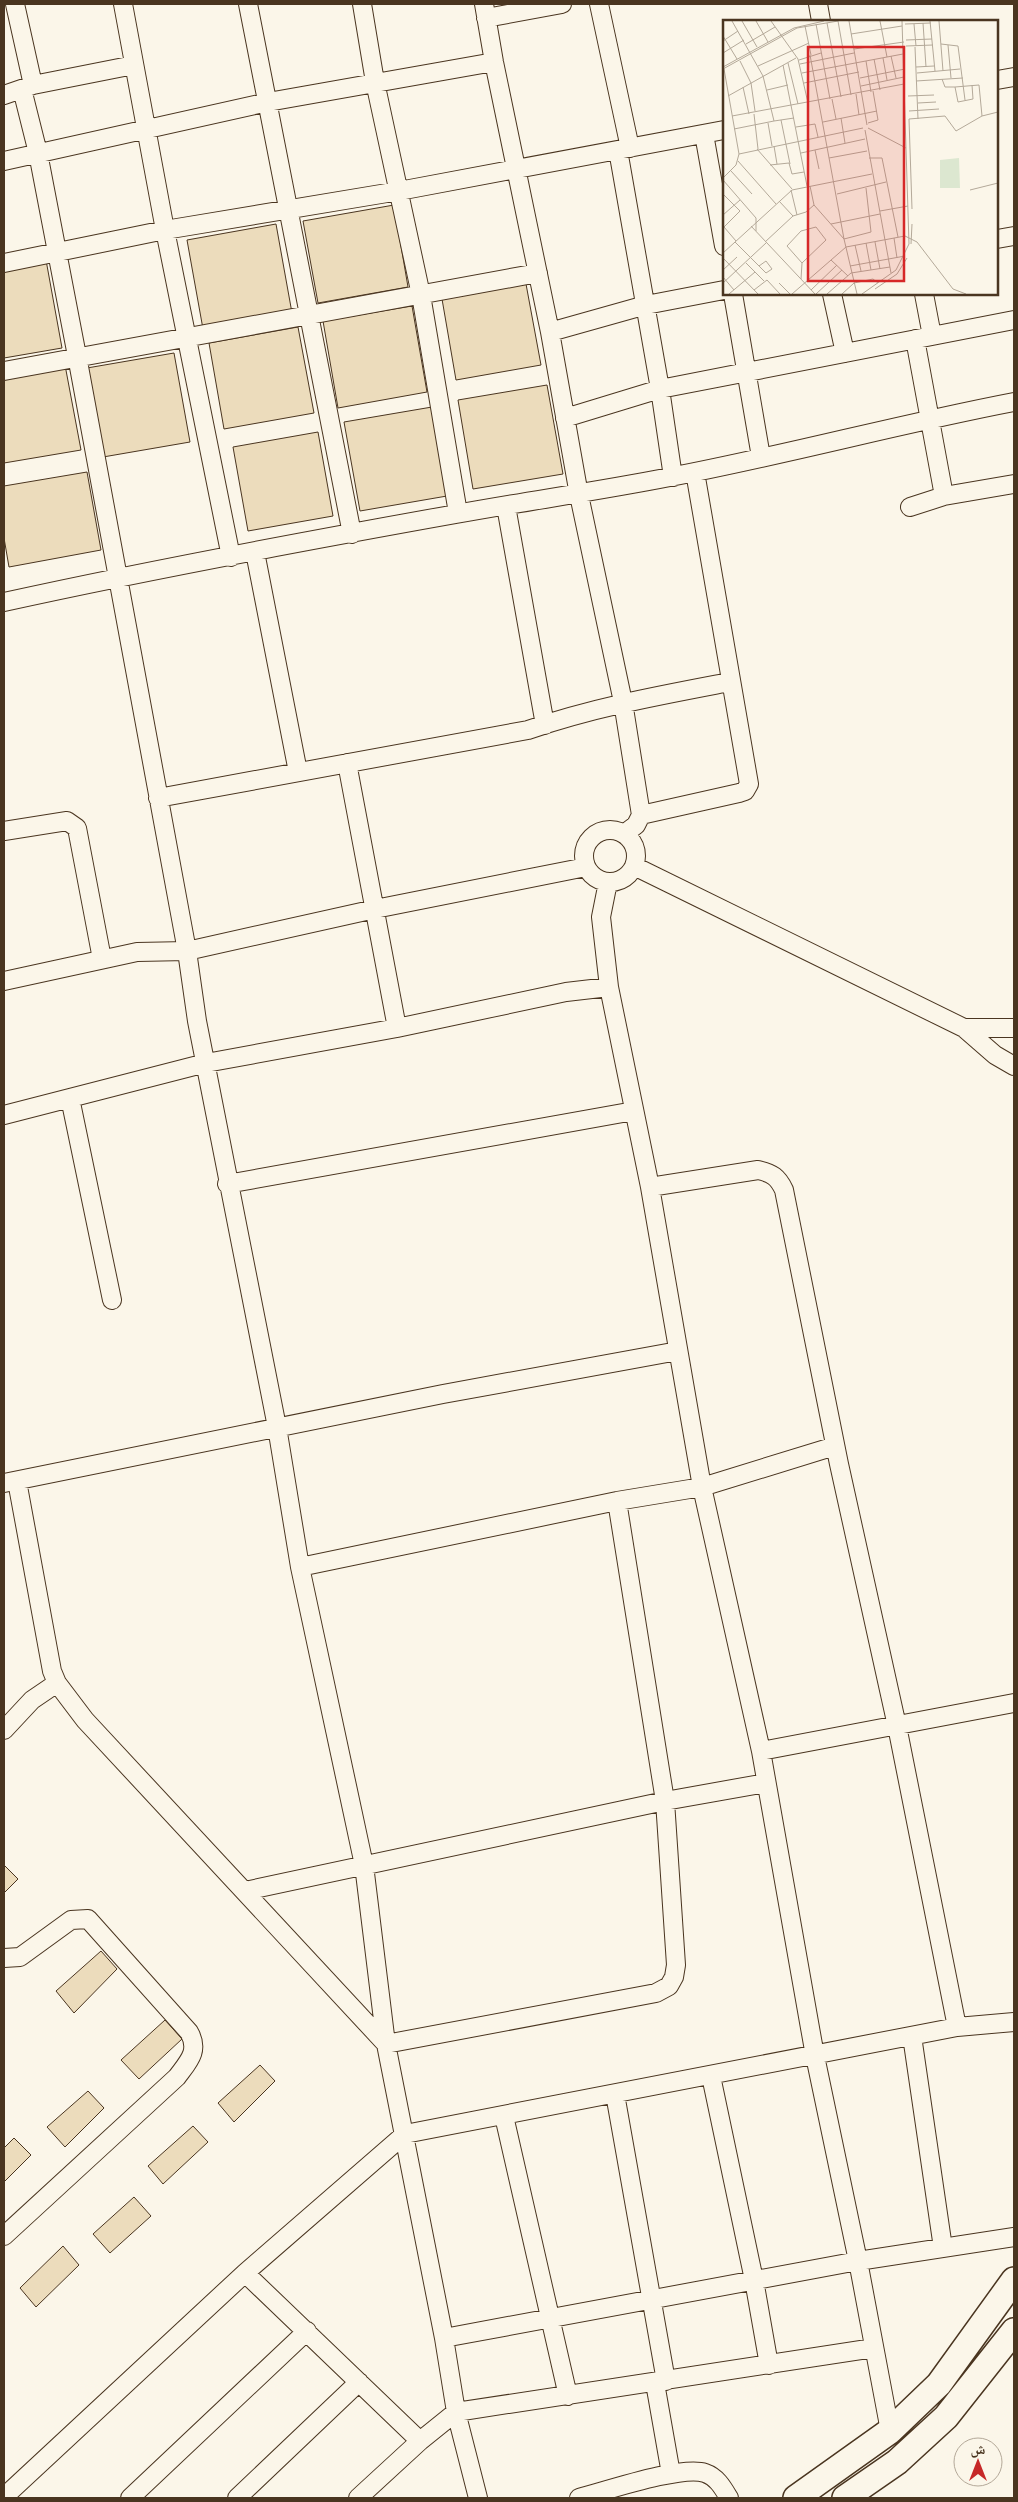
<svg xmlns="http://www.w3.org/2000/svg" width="1018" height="2502" font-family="'Fira Sans','Noto Naskh Arabic',sans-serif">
	<rect width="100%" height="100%" fill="#fbf6e9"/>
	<!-- building -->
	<path fill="#ecdcbc" stroke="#4a3520" d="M394 205 408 287 318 303 303 221Z
		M276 224 292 313 203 329 187 240Z
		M46 260 62 348 4 358V268Z
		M526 284 541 365 456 380 442 299Z
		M412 306 427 392 338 408 323 321Z
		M298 327 314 413 224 429 209 343Z
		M174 353 190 442 103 457 87 368Z
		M65 365 81 450 4 463V376Z
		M547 385 563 474 473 489 458 400Z
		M432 407 447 496 360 511 344 422Z
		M318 432 333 516 248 531 233 447Z
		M87 472 101 550 9 567 4 538V486Z
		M4 1865 18 1879 4 1893Z
		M101 1951 117 1969 74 2013 56 1991Z
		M165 2020 182 2039 139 2079 121 2060Z
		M260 2065 275 2081 234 2122 218 2103Z
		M88 2091 104 2108 65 2147 47 2127Z
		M193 2126 208 2142 163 2184 148 2166Z
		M14 2138 31 2155 4 2182V2148Z
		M134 2197 151 2216 110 2253 93 2234Z
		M63 2246 79 2265 36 2307 20 2288Z"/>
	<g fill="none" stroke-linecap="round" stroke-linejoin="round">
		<!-- street casing -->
		<g stroke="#4a3520" stroke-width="20">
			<path id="street" d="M15 4 33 85
				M123 4 165 230 231 557
				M248 4 352 534
				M362 4 375 82 421 295 458 513
				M484 4 494 62 550 332 579 495 623 702 641 815 636 825 624 834
				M599 4 630 148
				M818 4 821 21
				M486 18 562 4
				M997 80 1014 77
				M22 89 38 153 77 356 187 951 197 1021 277 1427 300 1567 364 1865 386 2044 656 1993 669 1986 674 1977 676 1965 665 1801 617 1501
				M4 95 33 85 134 65
				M704 134 724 246
				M618 150 660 389 673 477
				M4 161 268 102 494 62
				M997 239 1014 236
				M4 263 165 230 399 191 724 130
				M733 294 761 457
				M832 294 845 353
				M924 294 932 336
				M550 332 646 305 724 290
				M915 339 944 496
				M4 371 538 273
				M565 418 660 389 1014 320
				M506 506 545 725
				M910 507 944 496 1014 484
				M255 552 298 772
				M4 602C154 569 305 541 456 514 527 501 599 491 670 477 786 455 899 424 1014 402
				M347 763 397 1028
				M158 798 528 730C595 707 662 695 730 682
				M641 815 739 793 745 791 749 784 695 472
				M584 856a26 26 0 1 1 52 0a26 26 0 1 1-52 0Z
				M4 831 67 821 77 828 102 959
				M634 866 964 1028 995 1055 1014 1066
				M608 882 601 917 609 987 650 1187 702 1487 761 1751 815 2056 858 2261 890 2431
				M4 981 137 952 187 951 375 909 586 867
				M964 1028H1014
				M70 1098 112 1300
				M4 1115 206 1063 397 1028 566 992 609 987
				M227 1184 634 1111
				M650 1187 758 1170C772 1173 778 1177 784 1190L839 1464 897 1726 957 2027
				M17 1481 52 1671 57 1683 85 1720 386 2044 444 2338 456 2412 478 2498
				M4 1483 443 1394 678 1351
				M300 1567 617 1501 702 1487 835 1446
				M4 1730 32 1700 57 1683
				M761 1751 1014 1703
				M245 1891 665 1801 766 1783
				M4 1958 20 1957 71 1920 88 1919 189 2032C200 2051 188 2062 177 2077L4 2236
				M912 2036 943 2248
				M711 2076 754 2280 769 2365
				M615 2094 666 2381
				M504 2116 568 2396
				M245 2273 420 2441
				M444 2338 858 2261 1014 2237
				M655 2383 671 2474
				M4 2497 245 2273 405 2134 957 2027 1014 2022
				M130 2498 307 2331
				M237 2498 359 2382
				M358 2498 420 2441 456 2412 874 2348
				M579 2498C606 2491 682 2465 705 2473 717 2477 723 2488 729 2498"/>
		</g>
		<!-- secondary casing -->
		<g stroke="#4a3520" stroke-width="28">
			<path id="secondary" d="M796 2498 890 2431 939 2384 1014 2280
				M845 2498 897 2462 946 2417 1014 2331"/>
		</g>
		<!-- street -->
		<use href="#street" stroke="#fbf6e9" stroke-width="18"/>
		<!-- secondary -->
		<use href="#secondary" stroke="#fbf6e9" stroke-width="25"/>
	</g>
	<!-- overview -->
	<g transform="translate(723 20)">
		<rect width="275" height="275" fill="#fbf6e9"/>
		<path d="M236 138 237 168H217V140Z" fill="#dce7d0"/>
		<path fill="none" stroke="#b4a999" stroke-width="1" d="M9 1 40 56 51 101 71 98M19 1 34 27M33 1 45 22M48 1 75 39 85 83M115 1 128 75M126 1 144 105M157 1 164 37M207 1 212 51M216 1 220 51M104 3 118 77M200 3 203 47M93 4 107 79M182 4 208 3M191 4 193 26M82 6 88 35M128 14 179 6M0 16 14 39M183 20 209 19M0 21 15 11M23 24 52 7M218 24 235 26 242 80M225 25 228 58M183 26 210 25M192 27 195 99M131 29 181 22M0 33 21 20M87 35 121 219 148 212 143 168M168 36 173 58M160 38 164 60M151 39 157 70M76 40 98 33M17 41 28 63 32 91M143 41 148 72M65 43 75 84M77 44 131 33M60 45 84 166M35 46 86 23M0 47 71 8 101 1M193 47 211 46M0 49 74 8 115 1M79 53 180 34M194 53 237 49M137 58 182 49M219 59 222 67H232L235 82 250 79 249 65M193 61 240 58M81 63 136 52M138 66 181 57M20 67 26 94M232 67 256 65 259 96M44 70 65 65M133 74 136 95M5 76 73 38M185 76 211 75M109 79 113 99M195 83 213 82M186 91 216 89M31 94 35 129M9 96 181 64M118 98 122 123M186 99 222 96 233 111 259 96 275 92M186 99 189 189M58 100 67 144M100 102 154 91M45 103 49 126M145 103 155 100 150 71M73 107 92 104 95 117M145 108 183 128M11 109 51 101M142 110 168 253M51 126 54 144M34 129 69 169M92 130 96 149M78 133 142 119M16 134 140 108M106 138 144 131M146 138H159L175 217M15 141 53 184M47 145 66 143 69 154 81 152M8 151 29 174M0 158 13 145 16 134 1 49M0 160 33 198V211M87 166 91 185 121 219 134 274M68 170 74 195M247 170 275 163M0 174 17 191 0 208M114 174 163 162M56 181 70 196 83 192 91 185M157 191 185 186M0 195 17 180M108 204 157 194M28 206 92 274M1 207 13 221M93 207 103 220 79 243 64 226 78 211ZM171 218 174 238M12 222 43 253 49 249 43 241 36 246M42 222 70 196M152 222 157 249M143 223 148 250M188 224 189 204M132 225 138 251M0 233 69 170 149 154M0 238 35 274M108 240 125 256M23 243 41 261M127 246 182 236M0 250 14 237M0 257 11 270M78 259 79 243M0 263 43 223M56 263 67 274M152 269 174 254 184 238M31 270 44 260 57 274M88 270 114 245M6 274 32 252M69 274 123 227 182 216 194 222 230 269 243 274M93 274 119 250M104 274 128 253 167 247M119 274 131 263 150 259 155 263M139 274 173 250 186 224 179 1"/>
		<path fill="#d62828" fill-opacity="0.15" stroke="#d62828" stroke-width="2.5" d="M85 27H181V261H85Z"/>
		<rect width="275" height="275" fill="none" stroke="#4a3520" stroke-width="2.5"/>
	</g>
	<!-- border -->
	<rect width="1018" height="2502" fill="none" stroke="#4a3520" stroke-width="10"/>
	<!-- north arrow -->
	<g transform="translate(978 2462)"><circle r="24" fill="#fbf6e9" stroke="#b4a999"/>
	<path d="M0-4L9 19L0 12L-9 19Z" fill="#c62828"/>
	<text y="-8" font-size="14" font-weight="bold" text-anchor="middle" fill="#4a3520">ش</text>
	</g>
</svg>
